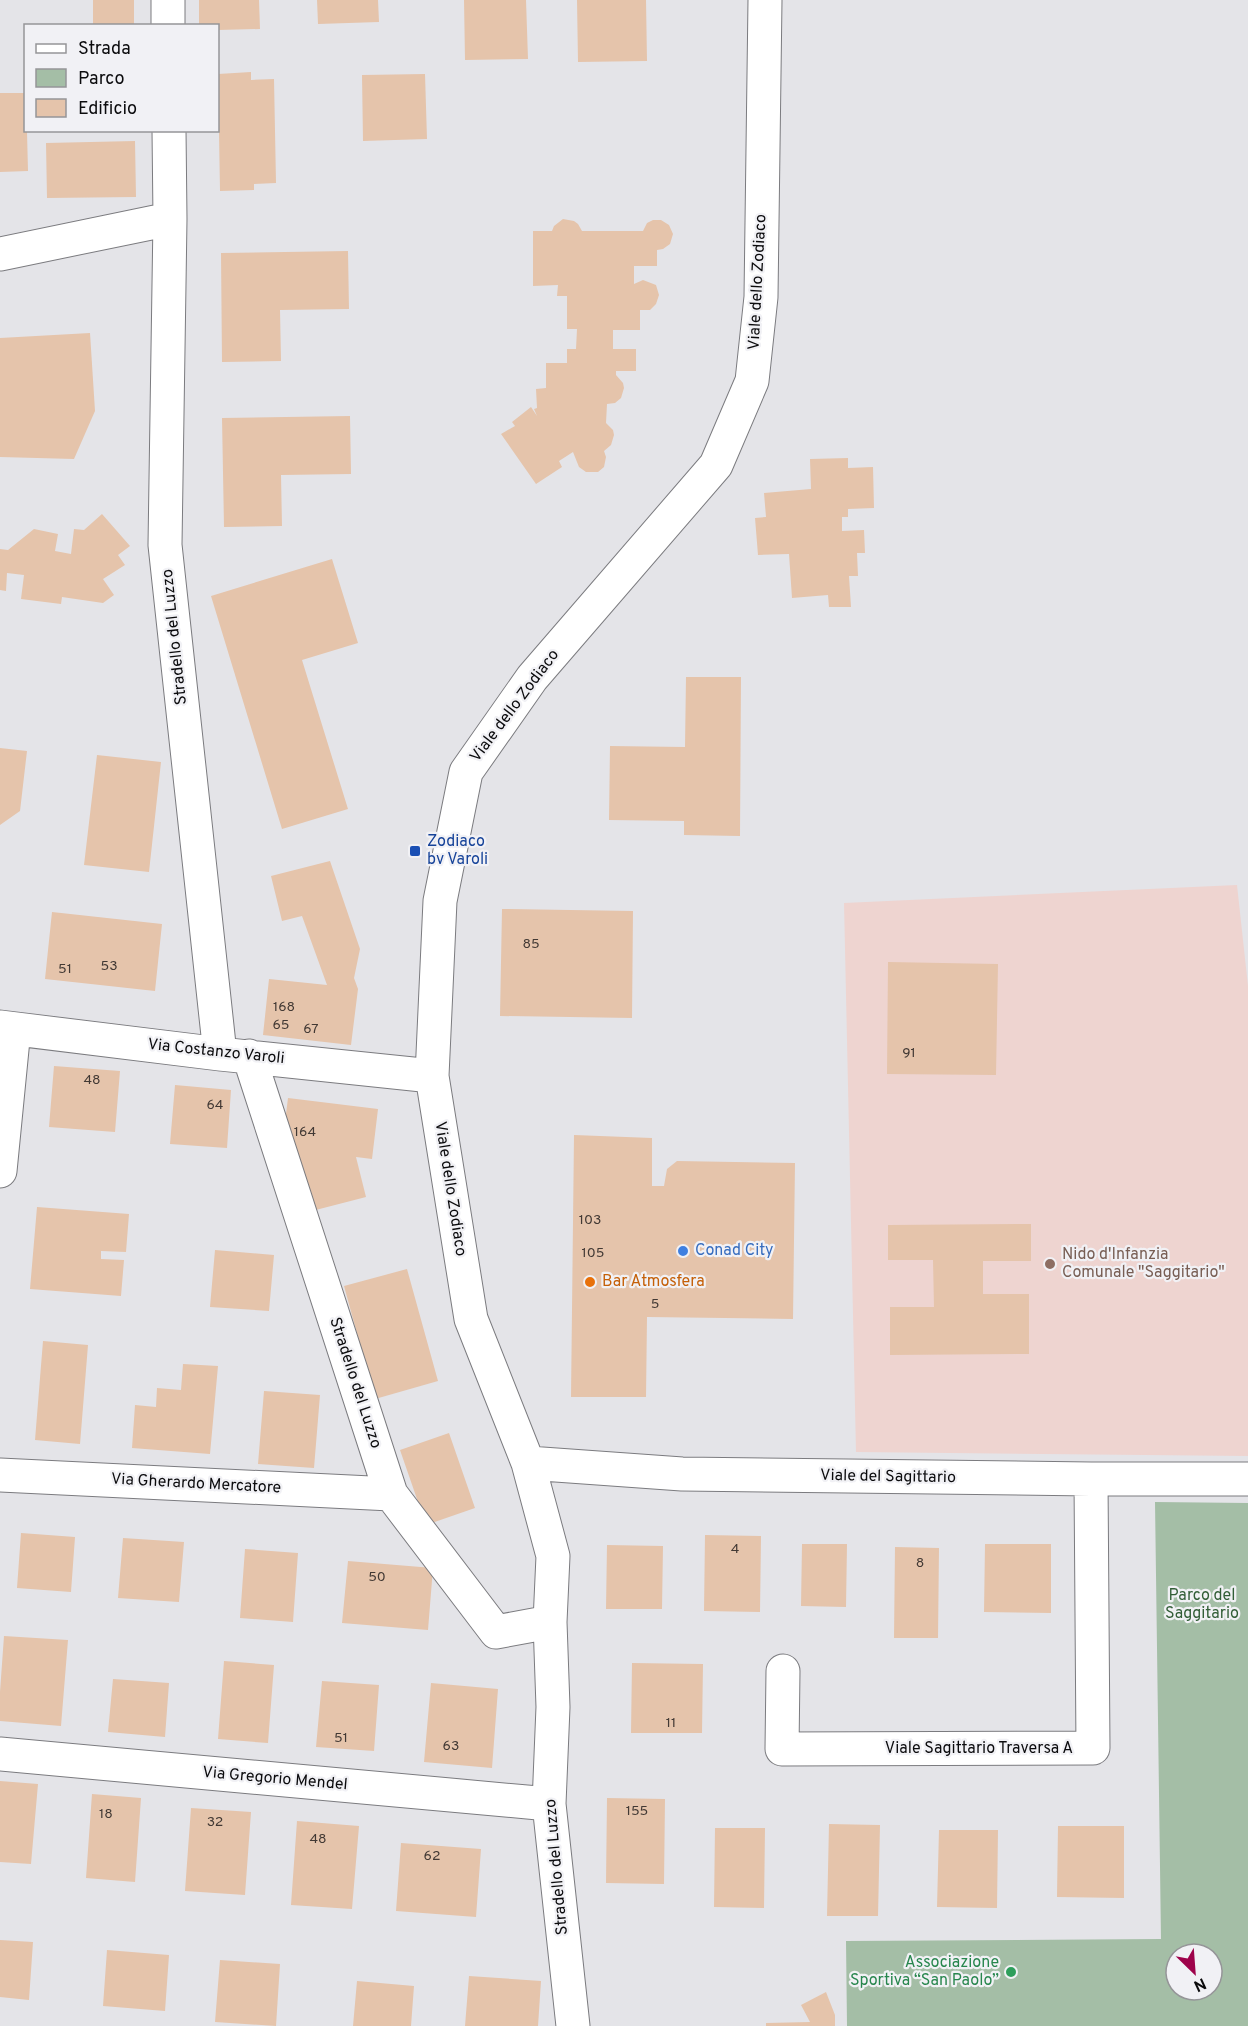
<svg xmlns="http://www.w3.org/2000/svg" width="1248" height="2026" font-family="Overpass,sans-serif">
	<rect width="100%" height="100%" fill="#e4e4e8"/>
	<!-- education -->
	<path fill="#eed4d0" d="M1237 885 1248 986V1456L856 1452 844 903Z"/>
	<!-- green -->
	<path fill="#a4bea6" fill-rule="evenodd" d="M1155 1502 1248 1503V2026H847L846 1941 1161 1939ZM1176 1954H1212V1990H1176Z"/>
	<!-- building -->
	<path fill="#e5c4ab" d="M93 0H134V26H93Z
		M199 0H259L260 29 218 30V26H199Z
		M317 0H378L379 22 318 24Z
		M464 0H526L528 59 465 60Z
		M577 0H646L647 61 578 62Z
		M251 72V80L274 79 276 183 254 184V190L220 191 218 74Z
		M425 74 427 139 363 141 362 75Z
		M0 93H26L28 171 0 172Z
		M135 141 136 197 47 198 46 143Z
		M563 219 574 221 578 224 582 231H643L647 223 653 220H661L669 225 673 234 670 244 663 249 657 250V266H634V284L643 280 656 285 659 295 656 304 650 310H640V330H613V349H636V371H616V375L623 383 624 388 621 398 615 403 607 404 606 423 613 430 614 435 611 445 604 451 606 457 604 467 598 472H586L579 467 573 452 559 461 562 467 536 484 501 434 515 426 512 422 531 407 537 416 534 409 537 408 536 389 546 388V363H567V349H576L577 329H567V296H557L558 285 533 286V231H552L554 226Z
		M348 251 349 309 280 310 281 361 222 362 221 253Z
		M90 333 95 411 74 459 0 457V338Z
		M350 416 351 474 281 475 282 526 224 527 222 418Z
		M848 458V468L873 467 874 508 848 509V517H842V531L864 530 865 553H857L858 576H849L851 607H829L828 595 792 598 789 554 758 555 755 518 766 517 764 493 811 489 810 459Z
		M102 514 130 546 118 555 125 565 103 579 114 595 103 603 62 597 61 604 21 599 24 575 7 573 6 591 0 590V549L8 550 34 529 58 534 55 551 71 554 74 529 84 530Z
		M332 559 358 643 302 660 348 809 282 829 211 596Z
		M686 677H741L740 836 684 835V821L609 820 610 746 685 747Z
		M0 748 27 751 20 811 0 825Z
		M97 755 161 762 149 872 84 865Z
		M330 861 360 949 354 978 358 989 351 1045 263 1035 269 979 327 985 302 916 282 921 271 876Z
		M502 909 633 911 632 1018 500 1016Z
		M52 912 162 924 155 991 45 979Z
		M888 962 998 964 996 1075 887 1074Z
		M54 1066 120 1071 115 1132 49 1127Z
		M175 1085 231 1090 227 1148 170 1144Z
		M288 1098 378 1109 372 1159 356 1157 366 1197 308 1212 285 1122Z
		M574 1135 652 1138V1186H664L667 1169 677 1161 795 1163 793 1319 647 1317 646 1397H571Z
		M37 1207 129 1214 126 1252 101 1251V1259L124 1260 121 1296 30 1289Z
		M1031 1224V1261H983V1294H1029V1354L890 1355V1307H934L933 1260H888V1225Z
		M215 1250 274 1255 269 1311 210 1307Z
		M407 1269 438 1381 375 1399 344 1286Z
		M43 1341 88 1345 80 1444 35 1440Z
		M183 1364 218 1366 210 1454 132 1448 135 1405 156 1407 157 1388 181 1390Z
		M264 1391 320 1395 314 1468 258 1464Z
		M449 1433 475 1508 426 1525 400 1450Z
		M21 1533 75 1537 71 1592 17 1588Z
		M705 1535 761 1536 760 1612 704 1611Z
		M123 1538 184 1542 179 1602 118 1598Z
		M802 1544H847L846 1607 801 1606Z
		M985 1544H1051V1613L984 1612Z
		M607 1545 663 1546 662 1609H606Z
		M895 1547 939 1548 938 1638H894Z
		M245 1549 298 1553 293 1622 240 1618Z
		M348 1561 433 1568 428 1630 342 1623Z
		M4 1636 68 1640 61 1726 0 1721V1692Z
		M224 1661 274 1665 268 1743 218 1739Z
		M632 1663 703 1664 702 1733H631Z
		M113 1679 169 1683 165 1737 108 1732Z
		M322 1681 379 1685 374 1751 316 1747Z
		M431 1683 498 1689 492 1768 424 1762Z
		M0 1781 38 1784 31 1864 0 1862Z
		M92 1794 141 1798 135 1882 86 1878Z
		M607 1798 665 1799 664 1884 606 1883Z
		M191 1808 251 1812 245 1895 185 1891Z
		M297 1821 359 1826 352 1909 291 1905Z
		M829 1824 880 1825 878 1916H827Z
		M1058 1826H1124V1898L1057 1897Z
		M715 1828H765L764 1908 714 1907Z
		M939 1830H998L997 1908 937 1907Z
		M401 1843 481 1849 476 1917 396 1911Z
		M0 1940 33 1942 29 2000 0 1997Z
		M107 1950 169 1955 165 2011 103 2006Z
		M220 1960 280 1964 276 2026 215 2022Z
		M469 1976 541 1981 538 2026H465Z
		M357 1981 414 1986 411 2026H353Z
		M826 1992 835 2015V2026H766V2023L810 2022 801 2005Z"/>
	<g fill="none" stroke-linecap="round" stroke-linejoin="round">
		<!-- minor casing -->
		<g stroke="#7b7b7f" stroke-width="35">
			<path id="minor" d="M168 0V26
				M169 130 170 219 165 545 220 1054
				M0 254 170 219
				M0 1027 220 1054 432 1076
				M249 1056 391 1494 496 1632 550 1622
				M0 1171 14 1029
				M528 1463 682 1474 1091 1479H1248
				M0 1475 391 1494
				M783 1671 782 1749 1093 1748 1091 1479
				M0 1754 549 1804
				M573 2026 549 1804 553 1707 550 1622 553 1556 528 1463 471 1319 432 1076 440 901 466 772 532 678 716 465 752 381 761 297 765 0"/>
		</g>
		<!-- minor -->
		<use href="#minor" stroke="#fff" stroke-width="33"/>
	</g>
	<!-- markers -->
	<rect fill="#1a4fb4" stroke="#f1f1f5" stroke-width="2" x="409" y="845" width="12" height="12" rx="3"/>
	<circle fill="#3f7fe0" stroke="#f1f1f5" stroke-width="2" cx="683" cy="1251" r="6"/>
	<circle fill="#8d6e63" stroke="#f1f1f5" stroke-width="2" cx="1050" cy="1264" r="6"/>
	<circle fill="#e8710a" stroke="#f1f1f5" stroke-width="2" cx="590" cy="1282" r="6"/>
	<circle fill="#2e9e5b" stroke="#f1f1f5" stroke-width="2" cx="1011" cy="1972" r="6"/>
	<g text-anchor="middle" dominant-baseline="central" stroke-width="4.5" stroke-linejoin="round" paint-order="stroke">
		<!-- number labels -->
		<g font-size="14" fill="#423934">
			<text x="531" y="944">85</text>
			<text x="109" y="966">53</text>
			<text x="65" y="969">51</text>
			<text x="284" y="1007">168</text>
			<text x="281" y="1025">65</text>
			<text x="311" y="1029">67</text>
			<text x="909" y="1053">91</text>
			<text x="92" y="1080">48</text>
			<text x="215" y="1105">64</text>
			<text x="305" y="1132">164</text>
			<text x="590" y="1220">103</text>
			<text x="593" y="1253">105</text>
			<text x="655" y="1304">5</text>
			<text x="735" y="1549">4</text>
			<text x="920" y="1563">8</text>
			<text x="377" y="1577">50</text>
			<text x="671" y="1723">11</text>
			<text x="341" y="1738">51</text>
			<text x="451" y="1746">63</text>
			<text x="637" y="1811">155</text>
			<text x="106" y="1814">18</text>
			<text x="215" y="1822">32</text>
			<text x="318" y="1839">48</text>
			<text x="432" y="1856">62</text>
		</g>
		<!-- street labels -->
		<g font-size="16" fill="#0b0b0d" stroke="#f1f1f5">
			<text transform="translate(758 282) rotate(-87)">Viale dello Zodiaco</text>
			<text transform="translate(175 637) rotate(-96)">Stradello del Luzzo</text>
			<text transform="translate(515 706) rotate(-53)">Viale dello Zodiaco</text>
			<text transform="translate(216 1052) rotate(6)">Via Costanzo Varoli</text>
			<text transform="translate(450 1189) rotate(81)">Viale dello Zodiaco</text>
			<text transform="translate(355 1383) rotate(72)">Stradello del Luzzo</text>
			<text transform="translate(888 1477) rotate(1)">Viale del Sagittario</text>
			<text transform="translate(196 1484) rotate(3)">Via Gherardo Mercatore</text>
			<text x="979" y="1749">Viale Sagittario Traversa A</text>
			<text transform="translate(275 1779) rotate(5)">Via Gregorio Mendel</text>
			<text transform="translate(557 1867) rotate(-95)">Stradello del Luzzo</text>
		</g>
		<!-- transit labels -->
		<g font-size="16" fill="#164399" stroke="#f1f1f5" text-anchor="start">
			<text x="427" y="842">Zodiaco<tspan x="427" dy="18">bv Varoli</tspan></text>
		</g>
		<!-- shop labels -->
		<g font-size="16" fill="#366cbe" stroke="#f1f1f5" text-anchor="start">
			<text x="695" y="1251">Conad City</text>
		</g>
		<!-- education labels -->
		<g font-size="16" fill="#785e54" stroke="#f1f1f5" text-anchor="start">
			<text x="1062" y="1255">Nido d'Infanzia<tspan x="1062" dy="18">Comunale "Saggitario"</tspan></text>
		</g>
		<!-- food labels -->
		<g font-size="16" fill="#c56008" stroke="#f1f1f5" text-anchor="start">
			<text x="602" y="1282">Bar Atmosfera</text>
		</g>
		<!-- park labels -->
		<g font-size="16" fill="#325e37" stroke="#f1f1f5">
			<text x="1202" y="1596">Parco del<tspan x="1202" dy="18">Saggitario</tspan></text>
		</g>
		<!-- leisure labels -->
		<g font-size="16" fill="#27864d" stroke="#f1f1f5" text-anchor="end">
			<text x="999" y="1963">Associazione<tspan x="999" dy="18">Sportiva “San Paolo”</tspan></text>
		</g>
	</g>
	<!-- legend -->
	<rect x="24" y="24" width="195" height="108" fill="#f1f1f5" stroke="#959598" stroke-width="1.5"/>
	<rect x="36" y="44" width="30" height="9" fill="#ffffff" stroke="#959598" stroke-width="1.5"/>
	<text x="78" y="54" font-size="18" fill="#0b0b0d">Strada</text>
	<rect x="36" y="69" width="30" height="18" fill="#a4bea6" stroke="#959598" stroke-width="1.5"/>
	<text x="78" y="84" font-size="18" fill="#0b0b0d">Parco</text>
	<rect x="36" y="99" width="30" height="18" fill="#e5c4ab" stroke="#959598" stroke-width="1.5"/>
	<text x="78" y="114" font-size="18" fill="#0b0b0d">Edificio</text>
	<!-- north arrow -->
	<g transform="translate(1194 1972) rotate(155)"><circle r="28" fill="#f1f1f5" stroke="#959598" stroke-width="1.5"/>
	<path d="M0-4.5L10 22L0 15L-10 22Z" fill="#9e034b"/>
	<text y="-9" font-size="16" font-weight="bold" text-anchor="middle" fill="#0b0b0d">N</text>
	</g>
</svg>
